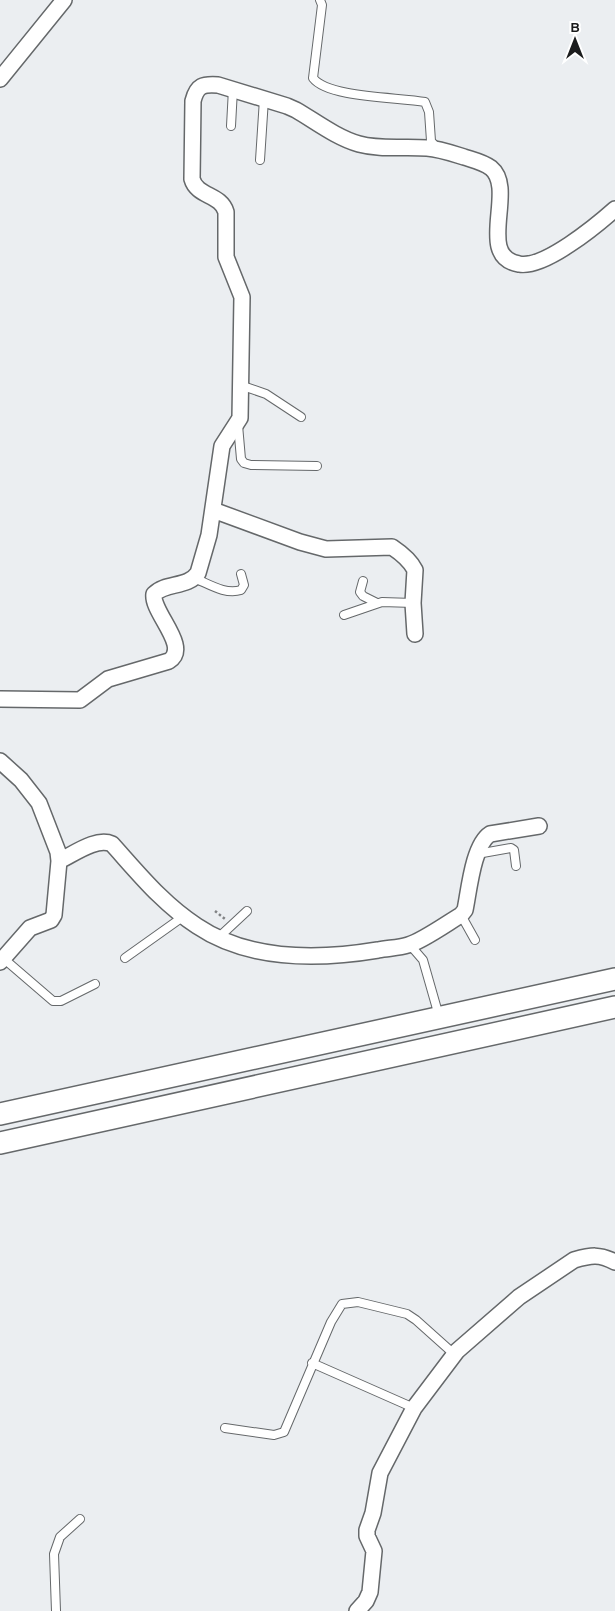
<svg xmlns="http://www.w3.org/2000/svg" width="615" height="1611" font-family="Overpass,sans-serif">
	<rect width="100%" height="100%" fill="#ebeef1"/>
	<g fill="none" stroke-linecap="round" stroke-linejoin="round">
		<!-- lane casing -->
		<g stroke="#65686a" stroke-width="10">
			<path id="lane" d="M320 0 322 5 313 78C328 98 399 97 425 102L429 112 431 141 437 148
				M231 126 233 89
				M260 160 264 99
				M240 385 266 394 301 417
				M238 425 241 459 244 463 251 465 317 466
				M194 578C209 584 225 595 241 590L244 585 241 574
				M363 581 360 592 363 596 377 603
				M344 615 382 602 413 603
				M477 854 511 848 514 850 516 866
				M461 915 475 940
				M218 938 247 911
				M410 945 423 960 439 1016
				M3 958 53 1001H61L95 984
				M125 958 184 916
				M312 1363 414 1408
				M225 1428 274 1435 284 1432 331 1322 342 1304 358 1302 407 1314 416 1320 454 1354
				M56 1611 54 1554 60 1537 80 1519"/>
		</g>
		<!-- street casing -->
		<g stroke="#65686a" stroke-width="18">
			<path id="street" d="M0 79 64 0
				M213 510 300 542 326 549 392 547C401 553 410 560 415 570L413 603 415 634
				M0 699 80 700 108 679 169 661C191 647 151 612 154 594 166 582 188 588 198 573L209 535 222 446 240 418 242 297 226 257V212C221 194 197 197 192 179L193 101C197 85 203 84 218 85L287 106 296 110C315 121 337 138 359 144 381 150 404 146 427 148 440 149 451 153 464 157 473 160 483 162 491 168 517 189 475 257 519 264 544 269 597 225 615 209
				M0 761 21 780 39 803 58 852 59 861 54 915 51 920 30 928 0 962
				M59 861C74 854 96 837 112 844 139 874 163 904 197 926 249 961 318 960 378 950 388 948 399 948 408 945 421 942 449 922 461 915L465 910C469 891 473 845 490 834L539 826
				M357 1611 366 1601 370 1592 374 1551 367 1536V1530L373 1513 380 1473 414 1408 457 1351 519 1297 574 1260C592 1255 599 1254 615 1262"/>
		</g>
		<!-- secondary casing -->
		<g stroke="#65686a" stroke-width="24">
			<path id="secondary" d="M0 1114 615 979
				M0 1143 615 1007"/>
		</g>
		<!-- path -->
		<path stroke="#808284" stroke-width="2.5" stroke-dasharray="2.5 2.5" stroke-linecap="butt" d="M215 911 225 919"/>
		<!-- lane -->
		<use href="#lane" stroke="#fff" stroke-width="8"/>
		<!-- street -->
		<use href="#street" stroke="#fff" stroke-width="15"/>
		<!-- secondary -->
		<use href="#secondary" stroke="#fff" stroke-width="21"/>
	</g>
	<!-- north arrow -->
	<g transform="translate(575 40)" stroke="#ffffff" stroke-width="4" paint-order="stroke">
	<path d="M0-4L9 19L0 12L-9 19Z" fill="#1b1c1d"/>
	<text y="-8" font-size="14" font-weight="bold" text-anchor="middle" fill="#1b1c1d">B</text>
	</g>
</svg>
